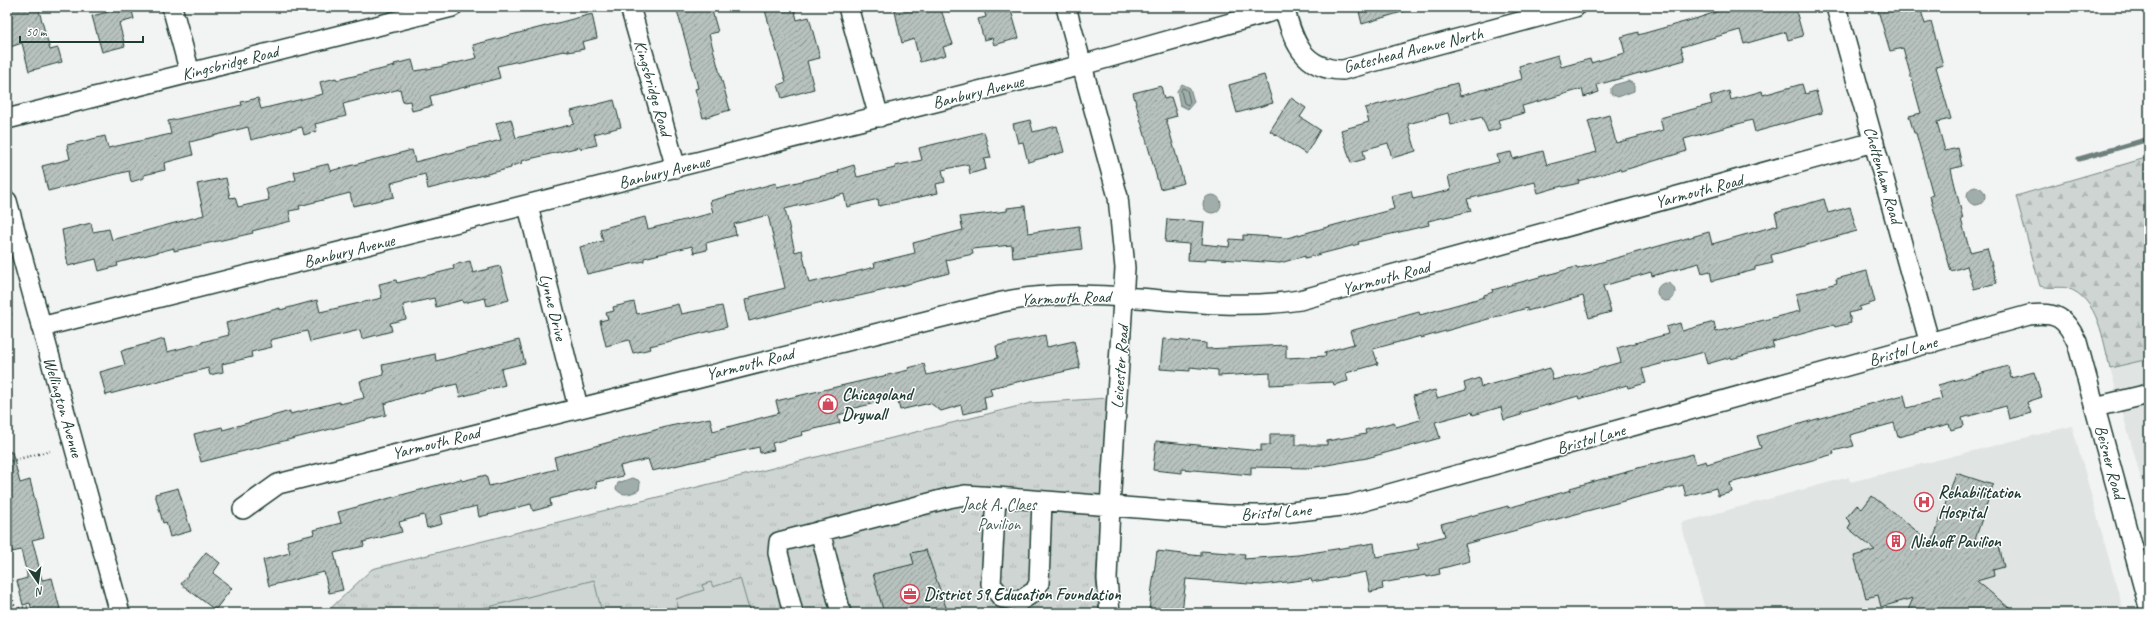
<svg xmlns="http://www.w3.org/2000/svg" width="2156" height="620" font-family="Caveat,sans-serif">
	<defs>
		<pattern id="grass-tufts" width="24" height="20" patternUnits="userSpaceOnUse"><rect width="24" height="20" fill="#ced5d3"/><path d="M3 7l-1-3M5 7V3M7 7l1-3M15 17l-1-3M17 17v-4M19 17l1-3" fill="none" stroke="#b0b8b6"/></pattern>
		<pattern id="forest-firs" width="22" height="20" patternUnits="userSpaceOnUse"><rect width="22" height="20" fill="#ced5d3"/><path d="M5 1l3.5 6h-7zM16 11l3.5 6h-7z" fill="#b0b8b6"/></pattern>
		<pattern id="building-hatch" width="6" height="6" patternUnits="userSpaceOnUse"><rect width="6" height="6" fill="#b7c1bd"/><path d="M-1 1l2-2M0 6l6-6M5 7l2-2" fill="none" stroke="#949e9a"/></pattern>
	</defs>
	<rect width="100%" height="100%" fill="#f2f3f3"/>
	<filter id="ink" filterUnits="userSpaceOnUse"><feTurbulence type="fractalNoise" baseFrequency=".025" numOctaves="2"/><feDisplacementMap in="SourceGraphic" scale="8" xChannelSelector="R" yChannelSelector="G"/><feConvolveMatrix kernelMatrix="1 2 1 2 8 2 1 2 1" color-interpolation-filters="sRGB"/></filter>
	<g filter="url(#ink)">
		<!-- built -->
		<path fill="#e0e4e3" d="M2149 359V507L2110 368Z
			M2072 426 2124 613H1706L1681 523 1849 477 1851 482Z"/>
		<!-- grass -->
		<path fill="url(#grass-tufts)" stroke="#768984" d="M1108 398 1096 579 1099 613H317L329 610 372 569 1031 403Z"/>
		<!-- forest -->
		<path fill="url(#forest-firs)" stroke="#768984" d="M2149 157V359L2110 368C2103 341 2099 298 2067 288 2060 286 2050 289 2040 286L2016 196Z"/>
		<!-- pitch -->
		<path fill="#ced5d3" stroke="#768984" d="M740 578 750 613H680L676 599 704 590 702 585 711 582 713 587Z
			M594 580 602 613H465Z"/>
		<!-- water -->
		<path fill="#a1adaa" stroke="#6d807b" d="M1628 81 1634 84V91L1618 97 1611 94V88L1614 85Z
			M1182 84 1190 88 1194 102 1188 109 1180 105 1177 91Z
			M1967 196a9 9 0 1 1 18 0a9 9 0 1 1-18 0Z
			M1203 204a9 9 0 1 1 18 0a9 9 0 1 1-18 0Z
			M1657 292a9 9 0 1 1 18 0a9 9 0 1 1-18 0Z
			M632 478 638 480 640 483 639 490C631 494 622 497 616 489L618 483Z"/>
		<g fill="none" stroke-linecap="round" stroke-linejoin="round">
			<!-- shore -->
			<path stroke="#536a63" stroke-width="1" d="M1183 88 1187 90 1190 102 1188 105 1184 103 1181 91Z"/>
			<!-- stream -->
			<path stroke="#6d807b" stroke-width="5" d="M2079 159 2149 139"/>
		</g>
		<!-- building -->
		<path fill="url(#building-hatch)" stroke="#1f3d34" d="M7 7H38L50 50 58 48 62 62 29 71 22 43 7 48Z
			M111 7H131L134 19 119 23 125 46 102 52 92 16 112 11Z
			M676 7H711L718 32 709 34 730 110 703 118 695 89 698 88 695 75Z
			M764 7H794L797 20 809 17 820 58 807 61 814 89 782 98 778 85 786 82Z
			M894 7H940L953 44 943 47 946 55 920 62 914 39 902 43Z
			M994 7H1010L1019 38 994 45 992 38 984 40 978 19 986 17 984 10Z
			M1358 7H1404L1405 11 1362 24Z
			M1721 7H1795L1803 36 1788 40 1786 32 1744 44 1740 30 1694 43 1681 47 1685 60 1597 85 1599 92 1584 97 1582 89 1522 106 1524 113 1498 120 1501 128 1488 132 1482 117 1451 125 1448 113 1408 124 1416 151 1392 158 1388 143 1363 150 1365 159 1351 163 1341 130 1369 122 1365 108 1457 83 1460 96 1489 88 1522 79 1519 66 1558 55 1561 67 1590 59 1591 63 1625 53 1621 37 1638 32V35L1695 19 1722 10Z
			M1877 7H1920L1925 24 1931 22 1943 65 1936 67 1951 119 1937 122 1945 151 1958 148 1962 166 1951 169 1963 219H1961L1970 252 1987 248 1997 283 1974 289 1967 266 1951 271 1930 196 1933 195 1916 133H1914L1909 116 1921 113 1903 48 1890 51Z
			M592 14 597 38 582 42 584 49 568 52V50L497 66 500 78 430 96 432 106 412 111 410 101 403 102 400 89 343 104 346 116 315 124 317 131 304 135 302 127 251 140 248 127 190 142 193 155 164 163 165 170 144 175V178L131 182 129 171 48 191 42 166 70 159 67 145 105 136 108 148 171 134 168 121 242 105 241 102 258 98 261 109 323 94 320 82 336 78 337 80 395 66 394 64 412 60 415 71 439 67 477 58 473 45Z
			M1264 75 1273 103 1237 113 1229 85Z
			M1802 84 1805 94 1816 91 1822 113 1755 132 1752 120 1684 139 1687 151 1621 171 1620 169 1578 181 1579 183 1563 187 1562 186 1538 193 1535 182 1467 199 1471 211 1428 221 1429 225 1358 242 1359 244 1305 258V256L1280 263 1206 258V261L1188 260 1189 244 1165 242 1167 219 1204 222 1202 244 1229 247 1230 239 1243 240V235L1287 238 1394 209 1391 196 1411 191 1413 199 1451 190 1448 176 1499 162 1497 155 1511 152 1513 159 1543 151 1547 165 1597 152 1588 121 1609 115 1616 143 1663 130 1660 118 1712 104 1710 97 1729 91 1731 100 1762 91 1763 95Z
			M1161 86 1164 99 1171 97 1177 116 1166 119 1184 183 1160 189 1133 93Z
			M1291 98 1306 108 1300 117 1320 130 1306 154 1270 131Z
			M614 100 621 127 594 134 597 145 580 149V147L521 161 522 163 511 166V168L428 189 425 174 391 183 394 197 353 206 350 193 299 206 300 209 289 211 291 221 252 231 253 233 174 251V248L117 263 118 266 99 271 96 259 68 266 62 230 91 223 93 232 109 229 112 240 204 215 197 184 226 178 230 198 235 197 238 207 269 200 266 188 296 180 294 172 328 164 330 171 412 150 415 162 501 140 496 123 511 119 516 138 574 124 571 111Z
			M1030 120 1033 132 1057 126 1064 152 1028 162 1023 142 1018 143 1013 124Z
			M984 132 991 158 984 159 986 169 970 174 968 164 942 170 945 182 936 184 938 193 879 206 878 199 847 207 844 194 785 209 795 252 802 250 809 283 875 267 874 263 915 253 913 243 963 230 960 217 1007 211V208L1025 206 1028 233 1079 226 1082 249 1013 258 1012 245 972 249 973 254 946 260 949 273 881 291 823 304 822 302 749 321 745 300 750 299V297L785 288 768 215 734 224 736 235 706 243 707 250 694 253 692 246 644 258V261L587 274 580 247 603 241 600 229 645 217 648 229 713 213 710 201 776 183 777 187 839 172 838 170 854 165 857 177 895 168V166L922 160 919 148Z
			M1824 199 1828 213 1850 207 1857 231 1771 255 1773 263 1755 267V270L1712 281 1710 271 1702 273 1699 263 1652 276 1651 272 1603 286 1611 312 1589 318 1583 296 1527 311V308L1421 338V336L1373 349 1378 364 1346 373 1348 381 1334 385 1333 382 1270 385V373L1218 376V370L1190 367V371L1160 369 1163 339 1206 343V349L1286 345V358L1326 356 1325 352 1354 344 1350 331 1419 312 1420 315 1484 297V295L1493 292 1492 290 1576 267 1577 269 1709 232 1712 244 1751 233 1778 225 1775 213Z
			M470 261 473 273 500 266 509 300 487 306 485 298 463 303 462 300 436 307 434 298 403 305 406 319 390 323 392 331 362 339 360 330 310 342 307 331 270 340 272 347 251 352 252 357 222 364 223 372 210 375 208 368 106 395 100 372 125 365 121 351 164 339 167 352 202 343V342L229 335 226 323 280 308V310L317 300 320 312 382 298 379 284 396 280 397 283 454 269 453 265Z
			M1867 271 1875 302 1859 307 1860 310 1849 313 1851 323 1835 327 1834 325 1772 342 1774 347 1731 359V357L1707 364 1704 352 1675 360 1642 369 1646 383 1628 388 1627 385 1579 399 1578 396 1520 413 1521 415 1504 420 1501 407 1473 415 1472 412 1435 422 1440 438 1367 458 1310 468 1251 467V475L1182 469V473L1153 470 1156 441 1261 451V445H1270V434H1296V445H1327V441L1366 434 1365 430 1394 422 1396 427 1420 420 1413 396 1435 390 1437 398 1466 390 1464 383 1479 378 1481 387 1550 368 1553 380 1565 377V378L1621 362 1617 348 1668 334 1666 327 1680 323 1682 331 1714 322 1716 332 1800 311 1796 294 1837 283 1836 279Z
			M634 302 637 314 678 304 681 314 722 306 727 327 650 346 651 349 633 353 629 340 606 346 600 321 608 319 606 313 614 311 613 307Z
			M1045 335 1047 347 1074 341 1080 368 990 388 992 395 984 397 986 409 963 414 961 405 941 411 930 403 900 410 897 398 850 409V412L838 415 840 423 802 432 803 435 772 443 774 450 760 453 759 447 652 471 648 459 620 466 623 476 596 482 597 487 550 499 551 506 533 511 531 504 479 517 477 506 440 515 442 524 427 528 424 515 399 522 402 532 363 542 364 546 334 553 343 590 329 593 324 572 269 586 263 560 290 553 287 541 315 534 314 530 341 523 338 512 461 479 462 481 486 475 489 486 530 476 557 469 554 457 670 426 710 418 713 431 779 413 776 401 909 370 908 368 924 364 927 375 998 358 996 346Z
			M519 340 525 363 501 369 505 385 460 397 457 384 411 395 384 404 386 415 201 462 194 434 222 427 223 430 290 411V414L339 402 340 404 364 398 360 381 384 375 382 365 435 354 436 361Z
			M2008 366 2011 378 2034 372 2042 397 2027 402 2031 413 2009 419 2006 406 1962 418 1964 426 1951 430 1949 424 1898 437 1894 423 1850 435 1854 446 1833 451 1834 454 1730 483 1732 492 1718 496 1716 488 1686 496 1683 485 1465 544 1470 561 1439 569 1440 574 1427 577 1426 575 1382 583 1383 589 1370 592 1366 572 1312 582 1311 579 1261 585 1186 579 1182 612 1149 610 1157 551 1201 556V551L1245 554 1244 559 1298 555 1374 543 1376 557 1419 549 1417 544 1445 536 1441 524 1508 506V508L1571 490 1570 488 1627 472 1626 471 1693 454 1696 464 1706 461 1707 464 1761 448 1757 436 1888 399 1904 395 1907 408 1942 399 1938 385Z
			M7 452H12L20 483 30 480 44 537 32 540 35 550 42 580 52 578 61 613H33L30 603 23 605 17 581 27 578V574L21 550 12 552 7 534V527L11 526 7 509Z
			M1956 473 1993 485 1973 546 1998 541 2004 567 1993 570 1994 576 1977 581 2015 613H1907L1913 598 1881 607 1878 595 1866 598 1854 556 1875 550 1848 528 1851 523 1846 518 1857 505 1862 509 1872 496 1932 543Z
			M178 488 191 531 170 537 166 522 163 523 155 494Z
			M926 550 948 613H884L873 574 914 564 911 553Z
			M206 552 220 563 213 573 232 588 215 610 181 584Z"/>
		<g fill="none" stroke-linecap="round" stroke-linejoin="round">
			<!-- minor casing -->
			<g stroke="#1f3d34" stroke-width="22">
				<path id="minor" d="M172 7 190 73
					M630 7 676 168
					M848 7 879 117
					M1066 7 1118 197 1125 268 1110 506 1107 579 1110 613
					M1284 7C1293 40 1302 70 1343 70L1575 7
					M1836 7 1930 344
					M7 119 452 7
					M7 201 120 613
					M528 206 578 407
					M41 327 1082 65 1284 8
					M2095 407 2149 394
					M996 497 991 584 1002 598 1020 601 1035 591 1039 583 1042 501
					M243 509 278 484 1002 302C1100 281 1202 316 1300 300L1874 142
					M820 531 841 613
					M793 613 778 553 779 542 949 498 965 495 996 497 1227 515H1265L1350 505 2029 315C2057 312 2065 317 2077 342L2149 607"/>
			</g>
			<!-- path -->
			<path stroke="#1f3d34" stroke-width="2.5" stroke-dasharray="1 3" stroke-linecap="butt" d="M7 315 12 314
				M7 462 50 451
				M7 524 10 523
				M7 577 16 613
				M15 609 31 606"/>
			<!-- minor -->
			<use href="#minor" stroke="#fff" stroke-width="19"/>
		</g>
	</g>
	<!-- icons -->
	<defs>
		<g id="shop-ring" transform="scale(1)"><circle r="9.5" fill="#fff" stroke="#d1495b" stroke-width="1.5"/><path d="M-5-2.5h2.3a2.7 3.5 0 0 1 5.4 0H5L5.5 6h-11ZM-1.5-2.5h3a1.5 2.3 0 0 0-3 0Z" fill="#d1495b"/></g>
		<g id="hospital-ring" transform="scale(1)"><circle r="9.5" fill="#fff" stroke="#d1495b" stroke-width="1.5"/><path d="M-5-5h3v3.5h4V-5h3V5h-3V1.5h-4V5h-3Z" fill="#d1495b"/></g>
		<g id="building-ring" transform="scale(1)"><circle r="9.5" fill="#fff" stroke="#d1495b" stroke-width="1.5"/><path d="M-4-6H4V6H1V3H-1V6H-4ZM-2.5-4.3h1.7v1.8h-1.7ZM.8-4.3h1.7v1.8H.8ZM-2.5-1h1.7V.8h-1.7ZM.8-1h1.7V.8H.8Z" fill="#d1495b"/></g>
		<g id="office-ring" transform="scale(1)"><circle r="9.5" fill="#fff" stroke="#d1495b" stroke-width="1.5"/><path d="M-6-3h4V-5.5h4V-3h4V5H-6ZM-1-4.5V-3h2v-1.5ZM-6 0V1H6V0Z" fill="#d1495b"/></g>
	</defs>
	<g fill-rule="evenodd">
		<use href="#shop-ring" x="828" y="404"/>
		<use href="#hospital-ring" x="1924" y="502"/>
		<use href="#building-ring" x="1896" y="541"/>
		<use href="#office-ring" x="910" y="594"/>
	</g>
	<g text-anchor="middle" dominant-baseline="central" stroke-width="3" stroke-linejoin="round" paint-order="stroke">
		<!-- street labels -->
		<g font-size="17" fill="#1f3d34" stroke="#fff">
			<text transform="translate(1413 50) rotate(-14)">Gateshead Avenue North</text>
			<text transform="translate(230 63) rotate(-14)">Kingsbridge Road</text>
			<text transform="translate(653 88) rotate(74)">Kingsbridge Road</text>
			<text transform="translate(978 92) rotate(-14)">Banbury Avenue</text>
			<text transform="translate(664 172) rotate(-14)">Banbury Avenue</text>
			<text transform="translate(1883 175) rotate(74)">Cheltenham Road</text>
			<text transform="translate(1699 191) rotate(-15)">Yarmouth Road</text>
			<text transform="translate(349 251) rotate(-14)">Banbury Avenue</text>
			<text transform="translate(1386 278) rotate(-15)">Yarmouth Road</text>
			<text transform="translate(1066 298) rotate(-2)">Yarmouth Road</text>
			<text transform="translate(553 307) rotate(76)">Lynne Drive</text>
			<text transform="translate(1903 351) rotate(-16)">Bristol Lane</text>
			<text transform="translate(750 364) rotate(-14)">Yarmouth Road</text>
			<text transform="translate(1120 367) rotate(-86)">Leicester Road</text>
			<text transform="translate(63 407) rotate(74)">Wellington Avenue</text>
			<text transform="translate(1591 439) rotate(-16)">Bristol Lane</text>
			<text transform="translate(436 443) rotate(-14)">Yarmouth Road</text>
			<text transform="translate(2110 462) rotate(75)">Beisner Road</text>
			<text transform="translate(1276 512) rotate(-4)">Bristol Lane</text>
		</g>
		<!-- poi labels -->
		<g font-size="17" font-weight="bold" fill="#1f3d34" stroke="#fff" text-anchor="start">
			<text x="842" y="394">Chicagoland<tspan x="842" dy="20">Drywall</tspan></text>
			<text x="1938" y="492">Rehabilitation<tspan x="1938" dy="20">Hospital</tspan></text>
			<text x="1910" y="541">Niehoff Pavilion</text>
			<text x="924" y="594">District 59 Education Foundation</text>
		</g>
		<!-- park labels -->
		<g font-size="17" fill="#425b54" stroke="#fff">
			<text x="999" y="504">Jack A. Claes<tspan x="999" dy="20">Pavilion</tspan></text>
		</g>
	</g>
	<!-- margin -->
	<rect width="2156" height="620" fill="none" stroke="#fff" stroke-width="24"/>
	<rect x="12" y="12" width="2132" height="596" fill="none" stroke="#1f3d34" stroke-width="1.5" filter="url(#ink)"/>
	<!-- north arrow -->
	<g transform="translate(38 582) rotate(167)" stroke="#ffffff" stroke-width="3" paint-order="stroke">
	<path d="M0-3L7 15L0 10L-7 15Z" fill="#1f3d34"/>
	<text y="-6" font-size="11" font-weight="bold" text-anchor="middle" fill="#1f3d34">N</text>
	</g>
	<!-- scale -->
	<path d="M20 36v6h123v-6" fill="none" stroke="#1f3d34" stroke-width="2"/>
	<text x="26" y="36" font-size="12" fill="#1f3d34" stroke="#ffffff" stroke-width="3" paint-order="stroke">50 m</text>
</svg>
